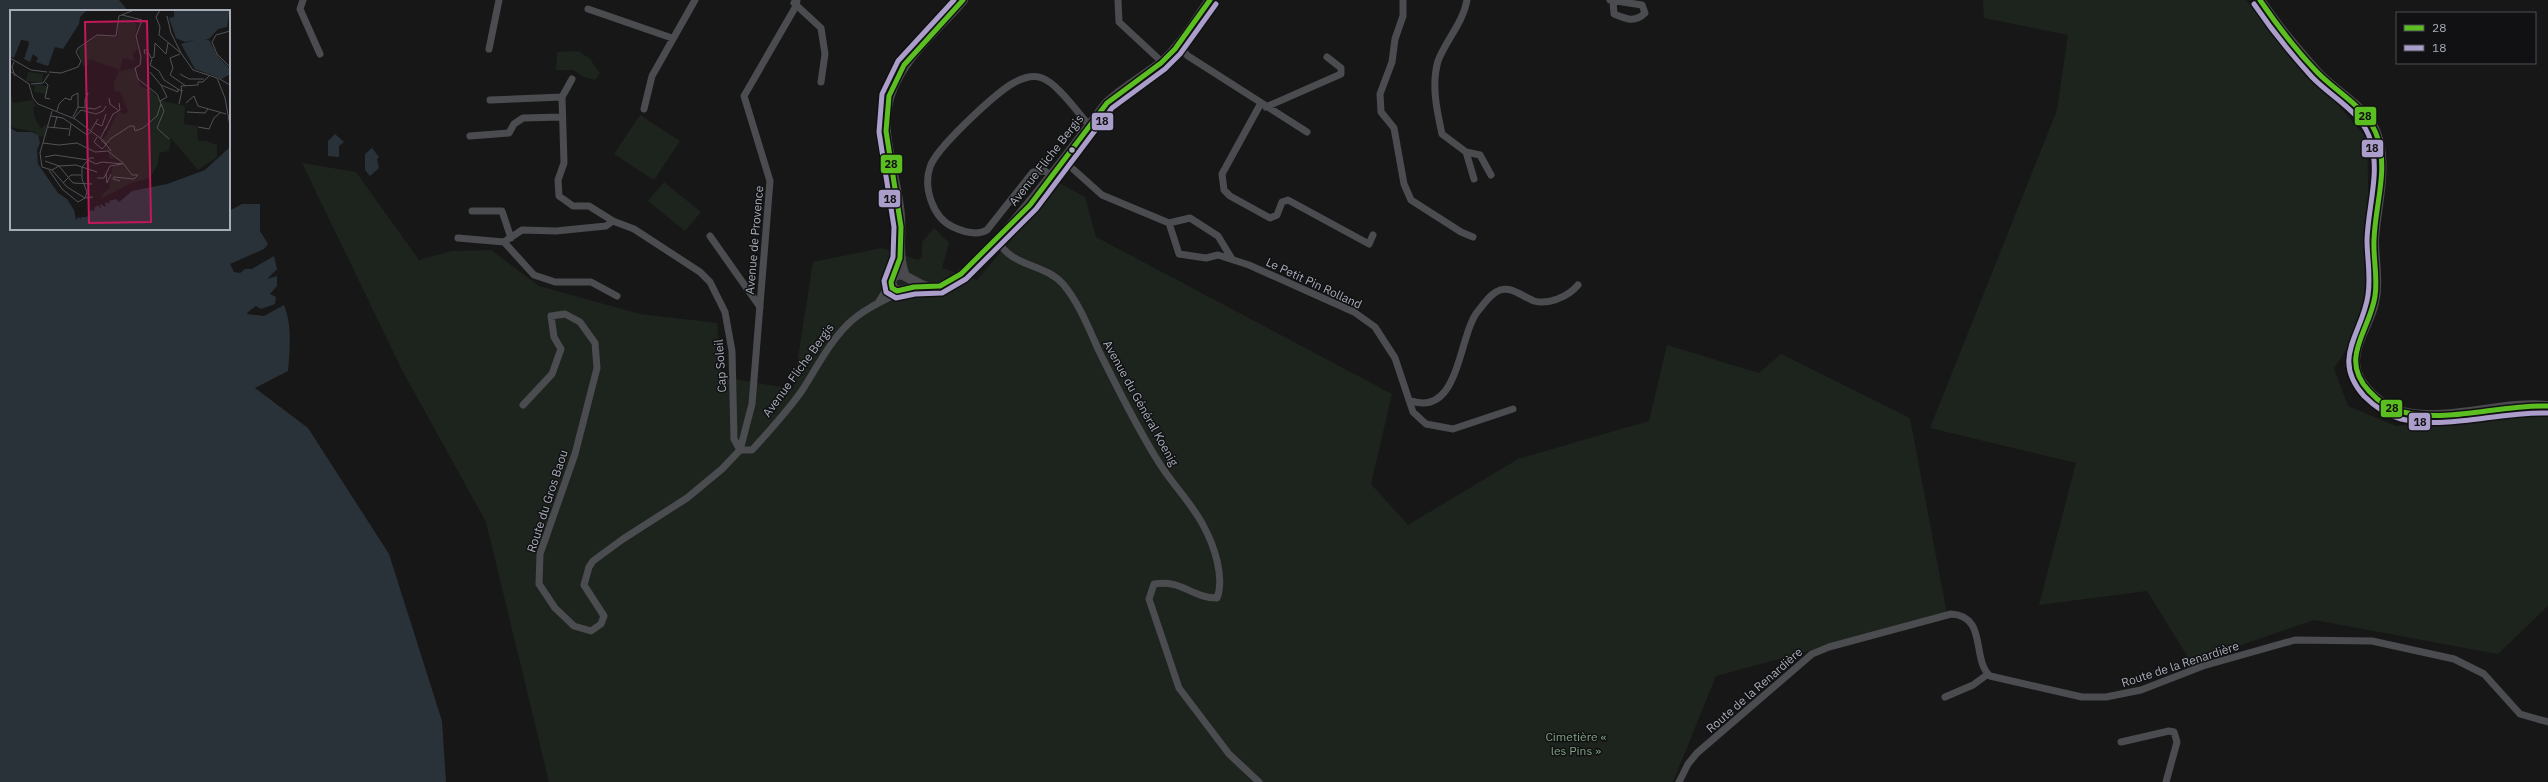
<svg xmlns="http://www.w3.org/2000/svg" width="2548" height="782" font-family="'IBM Plex Sans',sans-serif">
	<rect width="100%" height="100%" fill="#171717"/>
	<!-- green -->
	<path fill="#1d241e" d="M1983 0H2246L2367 138 2369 225 2363 325 2334 368 2348 406 2396 426 2548 413V606L2498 654 2314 620 2191 662 2147 591 2039 605 2076 463 1930 428 2057 110 2068 35 1984 18Z
		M579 51 590 59 600 73 596 80 584 77 573 70H556L557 52Z
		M640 115 680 141 654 180 614 154Z
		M302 163 356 172 419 260 451 251 491 250 539 286 640 314 717 323 722 377 793 389 813 262 882 248 918 260 922 256V242L934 228 949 243 942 268 977 280 1059 183 1085 197 1096 237 1392 394 1371 484 1408 525 1518 459 1649 421 1667 345 1759 373 1781 354 1910 418 1947 614 1716 676 1673 782H549L486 522 402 370Z
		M664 182 701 212 685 231 648 201Z"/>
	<!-- water -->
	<path fill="#2a3239" d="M0 0H119L128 11H11V229H229V211L242 204H260V231L268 244 264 249 230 264 234 272 240 273 245 269H252L274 256 277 269 267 279 277 276V286L270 294 276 297 275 304 261 309 256 306 248 312 247 314 264 316 284 305C292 325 290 348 288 371L255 388 308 428 389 554 442 721 446 782H0Z
		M335 134 344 142 339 146V157L328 156V141Z
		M372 148 379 157 377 159 379 168 370 176 365 170V154Z"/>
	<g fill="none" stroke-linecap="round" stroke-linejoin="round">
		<!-- street -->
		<path stroke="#4b4c50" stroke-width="7" d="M303 0 300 9 320 54
			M1118 0 1119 22 1162 62
			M1403 0V16L1395 39 1392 62 1380 94 1381 112 1394 128 1404 184 1411 200 1461 232 1473 237
			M1467 0C1463 23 1446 40 1438 61 1431 85 1437 111 1442 134L1466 152 1474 179
			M1610 0 1642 5 1645 13C1635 23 1626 19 1614 14L1613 1
			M794 3 821 28 825 54 821 82
			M588 9 672 38
			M1177 45 1188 56 1307 132
			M489 49 499 0
			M562 97 572 79
			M490 100 562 97 564 163 558 180 559 196 573 206H589L613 221 634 229 700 272 710 282 725 312 732 351 734 439 740 450
			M1261 103 1222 174 1224 190 1230 196 1270 218 1277 215 1282 202 1288 200 1369 244 1373 235
			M1266 107 1341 74V68L1327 57
			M644 109 652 76 695 0
			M470 136 509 133 514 124 523 118 561 117
			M1466 152 1480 155 1491 175
			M1063 160 1102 195 1169 223 1190 218 1218 236 1232 259
			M1052 176 1045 171 1033 172 987 230C977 236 964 232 953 227 933 218 923 188 930 167 936 148 992 97 1010 85 1019 79 1032 74 1042 78 1057 83 1078 113 1089 125
			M472 211H502L511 238
			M613 221 606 226 556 231 522 230 504 242 534 275 555 282H591L617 296
			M1169 223 1179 254 1206 258 1218 255 1249 265 1354 312 1375 327 1395 358 1413 412 1426 424 1453 429 1513 409
			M710 236 760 307
			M458 238 504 242
			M997 239C1011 268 1043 262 1063 284 1079 303 1089 329 1099 351 1117 387 1136 426 1158 461 1171 483 1191 502 1203 525 1214 545 1225 577 1217 598 1192 598 1181 579 1154 584L1149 599 1179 688 1229 754 1259 782
			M878 303 891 282
			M1409 400C1460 420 1458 335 1478 311 1484 304 1491 293 1500 290 1512 286 1523 297 1534 301 1548 305 1568 297 1578 285
			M523 405 552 374 561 349 554 337 551 316 565 314 580 322 595 343 597 368 575 454 540 554 539 584 555 608 574 626 591 631 601 624 604 616 584 585 589 567 593 561 623 539 687 498 722 469 740 450 752 404 770 181 744 96 796 6 797 0
			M740 450H752C770 430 788 411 803 389 817 367 829 343 848 324 862 310 884 300 902 291
			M1945 697 1973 685 1988 674
			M2121 742 2169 731 2174 732 2177 742 2166 782
			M1679 782 1688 764 1697 753 1812 654 1829 647 1951 614C1988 616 1971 659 1990 676L2082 697H2106L2141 690 2203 666 2295 640 2372 641 2454 659 2484 674 2520 714 2548 722"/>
		<!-- secondary -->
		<path stroke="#4a4a4e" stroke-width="10" d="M2260 0C2277 26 2297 49 2317 72 2337 94 2370 108 2378 139 2387 171 2376 207 2374 240 2374 261 2379 282 2374 303 2370 322 2354 343 2355 363 2356 385 2383 408 2403 412 2449 423 2501 401 2548 406
			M895 272 891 282 894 290 900 291 923 286
			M905 276C896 255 903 229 899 207 896 182 888 157 886 132 880 74 930 39 963 0
			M893 277 900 274C911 277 920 288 933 288 975 288 1079 137 1107 103 1124 87 1143 77 1161 63 1181 46 1195 21 1210 0"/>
		<!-- bus-1 casing -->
		<g stroke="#111113" stroke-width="8">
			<path id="bus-1" d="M963 0 904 65 889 96 886 131 901 227 900 258 891 282 892 288 897 291 914 287 940 286 961 274 1030 205 1107 103 1161 63 1175 49 1210 0
				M2260 0C2277 25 2296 50 2317 72 2338 94 2369 108 2378 139 2388 172 2375 206 2374 240 2373 259 2378 277 2375 296 2370 331 2338 358 2369 391 2378 401 2390 409 2403 412 2450 423 2500 404 2548 406"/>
		</g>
		<!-- bus-2 casing -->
		<g stroke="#111113" stroke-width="8">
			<path id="bus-2" d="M954 0 898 61 882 94 879 132 894 227 893 257 884 281 886 292 896 298 915 294 942 293 966 279 1036 209 1112 108 1165 69 1180 54 1216 4
				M2254 4C2271 29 2291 54 2312 77 2332 98 2363 112 2371 142 2380 174 2368 207 2367 240 2367 258 2371 276 2368 295 2363 333 2330 358 2364 396 2374 406 2387 415 2401 419 2449 430 2499 411 2548 413"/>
		</g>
		<!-- bus-1 -->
		<use href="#bus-1" stroke="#5bbf21" stroke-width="5"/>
		<!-- bus-2 -->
		<use href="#bus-2" stroke="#ab9ecb" stroke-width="5"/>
	</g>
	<!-- markers -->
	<circle fill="#a8adb8" stroke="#111113" stroke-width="1.5" cx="1072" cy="150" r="3.5"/>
	<g text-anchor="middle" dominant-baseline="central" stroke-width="3" stroke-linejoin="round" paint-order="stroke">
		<!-- street labels -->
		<g font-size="12" fill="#a8adb8" stroke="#111113">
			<text transform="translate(1046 160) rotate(-52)">Avenue Fliche Bergis</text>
			<text transform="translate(754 240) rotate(-85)">Avenue de Provence</text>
			<text transform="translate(1314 283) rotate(25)">Le Petit Pin Rolland</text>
			<text transform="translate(720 366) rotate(-94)">Cap Soleil</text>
			<text transform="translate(798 370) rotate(-54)">Avenue Fliche Bergis</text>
			<text transform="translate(1141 403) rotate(61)">Avenue du Général Koenig</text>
			<text transform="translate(547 501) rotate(-72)">Route du Gros Baou</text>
			<text transform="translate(2180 664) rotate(-18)">Route de la Renardière</text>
			<text transform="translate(1754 690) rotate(-41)">Route de la Renardière</text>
		</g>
		<!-- park labels -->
		<g font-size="12" fill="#7fa381" stroke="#111113">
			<text x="1576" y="736">Cimetière «<tspan x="1576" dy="14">les Pins »</tspan></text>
		</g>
	</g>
	<!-- overview -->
	<g transform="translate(10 10)">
		<rect width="220" height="220" fill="#171717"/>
		<path d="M113 7 121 9 127 15 125 29 128 39 123 43 124 51 113 48 110 60 79 49 78 56H73L68 39 87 26 108 27V11ZM125 58 130 76 142 81 149 90 175 96 174 114 187 116 188 131H196L207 135V147L188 160 161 128 159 141 149 143 148 154 140 168 119 174 91 189 92 184 99 179 103 156 108 155 109 150 99 148 98 140 96 139 100 135 92 129 96 126 108 102 115 104 118 101 110 82 104 81V72L109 61ZM18 62 33 64 32 73 16 71ZM25 74 38 76 37 84 24 82ZM0 81 3 93 23 90 26 96 23 97 25 108 31 119 37 113 35 126 29 127 25 122 0 117Z" fill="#1d241e"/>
		<path d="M0 0H77L70 7 69 14 53 39 45 37 38 56 26 52 28 48 23 44 20 52 14 49 19 34 18 31 11 30 4 48 0 46ZM160 0H220L217 17 208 19 199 29H194L199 30 207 45 220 59V64L212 69 185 59 171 34 188 29 175 32 166 28 159 8 164 7V1ZM0 118 7 122H22L28 125 30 133 27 140 28 154 48 183 57 189 64 200 66 210 68 207 71 209V207H77L81 200 85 201 84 198 88 195 91 199 90 194 96 197 95 192 100 194 99 191 106 189 109 192 122 181 157 174 195 160 220 137V220H0Z" fill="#2a3239"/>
		<path fill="none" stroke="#2a3239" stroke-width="2" d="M186 0 192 47M190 0 195 43 211 59H215M192 47 210 60 214 61"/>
		<path fill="none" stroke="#515357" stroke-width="1" d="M150 0 146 7 150 17 149 25 171 43 183 60 207 68M112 5 132 10 126 26 131 47 130 55 125 58 128 69 147 84 154 101 147 118 159 129M157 6 161 23 171 43M220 21 206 25 202 32 207 44 220 57M135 44 134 40H137L141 48 144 47 145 33 156 44 158 33M170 44 160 48 163 58 160 65 176 76M0 48 21 60 37 62M142 49 140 55 149 61 154 70 168 79M4 52 2 57 5 66M0 61 19 74M39 62 51 63 68 57 71 51 66 42 68 38 87 25 106 26 109 6 124 0M140 62 151 75M170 64 179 69H194M207 68 215 88 220 116M208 68 220 75M35 72 38 75 35 88 40 89M19 74 23 88 28 94 65 109 94 131 101 141M21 74 33 73 39 64M68 83V97M99 88 100 94 109 101M150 91 157 87 151 75 168 82V79L172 81 171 76 188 75V72H193L199 66M176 93 184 86 188 96 216 104M169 94 172 80M75 97V90L78 83 77 85M42 101 30 143 32 157 42 160 49 156 63 173 82 174M47 101 49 94 55 88 61 90 62 86 68 83M177 102 195 103 198 99M41 106 53 108 77 125 82 121M63 107 68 97 85 99 91 96M64 108 71 100 86 104 93 101 96 96M85 113 92 116 96 104M38 117 59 119M188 117 199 119 204 108 211 102M44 118 47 106M81 120 88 109M95 120 103 104 110 100 109 93M59 126 61 114M87 127 84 132 92 139 96 135 91 130M90 129 97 116M33 133 49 135 67 133 85 142 98 141M96 134 100 129 120 116H124L125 121 133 118 147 106 151 94M98 141 113 153 122 165H128L124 169 104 167 103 169 110 171M35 147 45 145 78 150 86 154 92 152 113 154M35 151 49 156 66 155 87 162M39 160 52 179 68 192 75 188M42 160 57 177 75 188 83 187M96 164 97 173 101 164M87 168H94L100 156 112 154M53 173 61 165H71M75 188 77 182 72 169V157L80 148H84"/>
		<path fill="#c2185b" fill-opacity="0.15" stroke="#c2185b" stroke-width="2" d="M137 11 141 212 79 213 75 12Z"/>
		<rect width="220" height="220" fill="none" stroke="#a8adb8" stroke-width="2"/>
	</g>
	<g stroke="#111113" stroke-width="1.5">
		<rect x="2354" y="106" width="23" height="20" rx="4" fill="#5bbf21"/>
		<rect x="1091" y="112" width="23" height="19" rx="4" fill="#ab9ecb"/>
		<rect x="2361" y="139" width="23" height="19" rx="4" fill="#ab9ecb"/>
		<rect x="880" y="154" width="23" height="20" rx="4" fill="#5bbf21"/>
		<rect x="878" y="189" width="23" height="19" rx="4" fill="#ab9ecb"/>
		<rect x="2380" y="399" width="23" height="19" rx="4" fill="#5bbf21"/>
		<rect x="2408" y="412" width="23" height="19" rx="4" fill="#ab9ecb"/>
	</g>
	<g font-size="11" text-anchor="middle" font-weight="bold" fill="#111">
		<text x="2365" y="120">28</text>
		<text x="1102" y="125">18</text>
		<text x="2372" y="152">18</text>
		<text x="891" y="168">28</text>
		<text x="890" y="203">18</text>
		<text x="2392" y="412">28</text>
		<text x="2420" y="426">18</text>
	</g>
	<!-- legend -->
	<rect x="2396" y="12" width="140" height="52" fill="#111113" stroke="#4d4f55"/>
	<rect x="2404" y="25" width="20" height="6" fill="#5bbf21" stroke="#4d4f55"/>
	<text x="2432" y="32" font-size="12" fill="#a8adb8">28</text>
	<rect x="2404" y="45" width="20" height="6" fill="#ab9ecb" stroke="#4d4f55"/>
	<text x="2432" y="52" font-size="12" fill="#a8adb8">18</text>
</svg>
